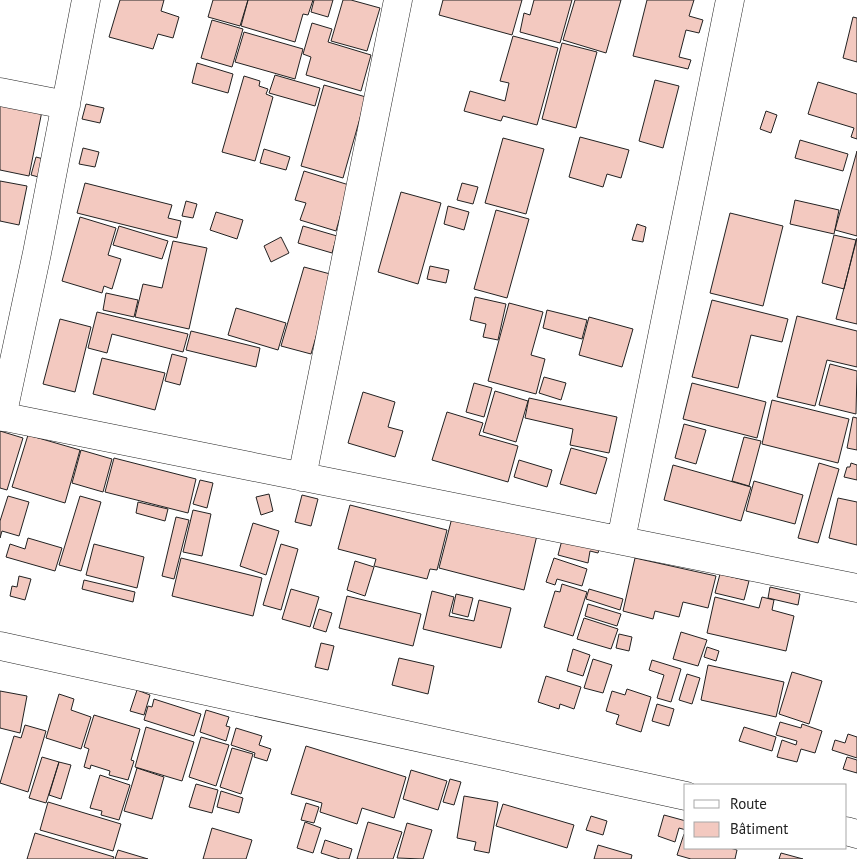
<svg xmlns="http://www.w3.org/2000/svg" width="857" height="859" font-family="'PT Sans',sans-serif">
	<rect width="100%" height="100%" fill="#fff"/>
	<!-- building -->
	<path fill="#f3c9c0" stroke="#222" d="M120 0H164L161 11 179 17 173 38 158 34 153 49 109 37Z
		M213 0H248L240 26 208 17Z
		M248 0H313L308 15 303 14 295 42 241 26Z
		M314 0H333L328 17 311 12Z
		M343 0H351L380 8 367 51 331 41Z
		M443 0H522L512 35 439 15Z
		M534 0H572L560 43 520 32 524 13 530 15Z
		M575 0H621L606 53 563 40Z
		M647 0H694L689 16 703 20 699 33 686 30 679 57 691 60 688 69 633 56Z
		M853 17 857 18V62L843 58Z
		M212 20 243 29 232 67 201 58Z
		M312 23 332 29 328 42 371 55 361 91 306 75 311 57 303 54Z
		M244 32 303 49 295 79 235 62Z
		M513 36 558 48 537 125 503 116 501 121 464 111 470 91 505 101 509 83 500 81Z
		M562 43 597 52 576 128 542 119Z
		M197 63 233 74 228 93 192 83Z
		M275 75 320 88 315 106 269 93Z
		M244 76 260 81 259 86 268 89 266 94 273 97 255 161 222 152Z
		M655 80 679 86 663 148 639 141Z
		M818 82 857 94V139L851 137 854 128 808 114Z
		M324 85 366 97 343 178 301 166Z
		M0 103 42 111 29 176 0 170Z
		M86 104 104 108 100 123 82 119Z
		M766 111 777 115 771 133 760 129Z
		M580 137 629 150 621 178 607 174 603 187 569 177Z
		M503 138 544 149 526 214 485 203Z
		M800 140 848 154 843 171 795 158Z
		M83 148 99 152 95 167 79 164Z
		M264 149 290 157 286 170 260 163Z
		M857 151V236L835 230Z
		M36 157 51 161 46 179 31 175Z
		M304 171 349 185 336 231 300 220 306 203 295 200Z
		M0 181 27 186 19 225 0 221Z
		M85 183 172 205 168 218 181 221 177 238 77 213Z
		M462 183 478 187 473 204 457 200Z
		M401 192 441 203 418 284 378 272Z
		M795 200 839 210 834 234 790 224Z
		M186 201 197 204 193 218 182 216Z
		M448 206 469 212 464 230 444 224Z
		M496 210 529 219 507 298 474 289Z
		M216 212 243 220 237 239 210 230Z
		M730 213 783 226 763 306 710 293Z
		M80 217 116 228 108 255 121 259 112 289 104 286 102 293 62 281Z
		M637 224 646 227 643 242 632 240Z
		M119 226 168 241 162 259 113 245Z
		M303 226 337 236 332 253 298 243Z
		M834 235 856 240 844 289 822 283Z
		M281 237 289 253 271 262 264 246Z
		M857 238V324L836 319Z
		M173 241 207 248 189 329 135 317 143 284 162 288Z
		M430 266 449 270 446 283 427 279Z
		M304 267 334 275 311 354 281 346Z
		M106 293 138 300 134 317 103 310Z
		M475 297 506 304 498 340 483 337 486 324 470 320Z
		M712 300 788 319 782 342 751 335 738 388 692 377Z
		M509 303 543 312 531 355 545 359 536 394 488 381Z
		M236 308 286 323 278 350 228 335Z
		M547 310 587 320 582 339 543 328Z
		M97 312 188 334 183 352 112 334 107 353 88 348Z
		M797 316 857 331V367L827 360 815 406 777 397Z
		M589 317 633 329 622 367 579 355Z
		M60 319 91 327 75 392 43 384Z
		M191 331 260 348 256 367 186 350Z
		M172 354 187 358 180 385 165 381Z
		M102 358 165 373 155 410 93 394Z
		M830 364 857 371 856 414 819 405Z
		M544 377 566 383 561 400 539 393Z
		M474 383 492 388 484 417 466 412Z
		M692 383 766 402 757 438 683 419Z
		M495 391 528 401 516 442 483 432Z
		M363 392 395 402 388 427 403 431 395 457 348 443Z
		M529 398 617 417 609 453 570 445 573 429 525 418Z
		M772 400 849 419 838 463 762 444Z
		M447 412 483 423 479 435 518 446 508 482 432 460Z
		M853 417 857 418V450L847 448Z
		M684 424 706 430 696 464 675 458Z
		M0 431 23 438 7 490 0 488Z
		M28 435 80 450 65 503 12 487Z
		M744 437 761 441 749 486 732 481Z
		M571 448 607 458 596 494 560 484Z
		M81 450 112 459 103 492 72 483Z
		M114 458 196 479 188 513 105 492Z
		M519 460 552 470 547 487 514 477Z
		M819 463 839 469 818 543 798 538Z
		M851 463 857 465V480L844 477 847 467H850Z
		M673 465 751 487 741 521 664 500Z
		M200 480 213 483 207 508 193 504Z
		M754 481 803 495 795 524 746 511Z
		M269 494 273 511 261 515 256 497Z
		M302 495 318 499 311 526 295 522Z
		M8 496 29 502 19 536 2 531 0 538V521Z
		M80 496 101 502 81 571 59 565Z
		M838 498 857 502V545L829 538Z
		M138 502 168 509 165 521 136 513Z
		M350 505 447 530 437 570 430 569 427 579 374 566 376 559 338 549Z
		M193 510 211 514 202 556 183 552Z
		M454 510 538 531 524 590 439 568Z
		M176 517 189 520 174 579 162 576Z
		M253 523 279 531 266 575 240 566Z
		M28 538 62 548 55 571 6 557 10 544 25 549Z
		M562 540 601 542 598 553 590 551 588 563 558 555Z
		M94 544 144 557 137 588 86 575Z
		M281 544 298 549 281 610 263 605Z
		M181 558 262 578 253 616 172 596Z
		M554 558 587 569 582 586 557 579 555 585 546 582Z
		M635 558 716 576 708 608 683 602 679 617 655 611 653 619 623 611Z
		M355 561 374 567 365 596 347 590Z
		M720 574 749 581 744 600 715 593Z
		M19 576 31 579 25 600 10 596 12 586 17 587Z
		M84 580 135 592 133 602 82 589Z
		M562 584 587 592 573 636 544 627 555 591 560 592Z
		M770 587 800 594 798 605 768 598Z
		M291 589 319 597 310 627 282 619Z
		M589 589 623 599 620 610 586 599Z
		M432 591 454 597 449 616 474 621 479 600 511 608 501 648 423 629Z
		M456 594 473 598 468 617 452 613Z
		M347 596 421 614 413 646 339 628Z
		M715 597 759 608 762 597 774 600 772 610 794 616 786 651 707 633Z
		M588 604 621 614 617 626 585 616Z
		M319 609 332 613 326 632 313 628Z
		M584 618 618 629 611 649 577 639Z
		M681 632 707 640 698 666 673 659Z
		M619 634 632 637 629 651 616 648Z
		M321 643 334 646 328 670 315 667Z
		M707 647 719 651 716 661 704 657Z
		M573 649 590 655 583 676 567 671Z
		M399 658 434 666 428 694 392 685Z
		M593 659 612 665 603 693 584 688Z
		M652 660 681 669 671 702 657 698 664 675 649 670Z
		M708 665 784 682 776 717 701 700Z
		M792 672 822 681 809 724 779 714Z
		M687 674 700 678 692 704 679 700Z
		M546 676 581 687 574 709 560 704 559 709 538 702Z
		M627 689 651 697 641 732 616 724 619 715 606 711 612 691 625 695Z
		M137 690 150 695 144 715 130 711Z
		M0 691 27 696 20 733 0 728Z
		M59 694 74 699 71 710 91 717 81 749 46 738Z
		M154 699 201 714 194 736 144 720 148 706 152 707Z
		M657 704 674 709 669 726 652 721Z
		M206 710 229 717 226 726 230 727 226 741 200 732Z
		M94 715 140 729 131 760 134 761 128 780 109 775 110 771 91 765 90 769 84 767 89 749 84 747Z
		M780 722 801 728 802 724 822 731 815 753 801 749 797 762 777 757 782 740 796 745 797 741 776 735Z
		M25 725 46 731 28 792 0 783 14 736 21 738Z
		M146 727 194 742 182 781 135 767Z
		M744 727 776 737 772 751 739 741Z
		M236 728 262 736 259 745 271 749 267 761 254 757 255 753 231 745Z
		M848 734 857 737V758L832 750 835 740 845 743Z
		M201 737 229 745 216 786 189 777Z
		M306 746 406 777 394 818 362 808 357 824 320 812 322 803 291 794Z
		M232 748 253 754 241 794 220 787Z
		M42 757 59 762 46 803 29 798Z
		M847 757 857 760V773L843 769Z
		M59 762 71 765 61 799 49 795Z
		M137 768 164 777 152 819 124 811Z
		M411 770 447 781 438 810 403 799Z
		M100 775 130 785 119 820 101 815 102 811 90 808Z
		M450 779 461 782 454 805 443 802Z
		M196 784 218 790 212 813 189 807Z
		M221 791 243 798 239 813 217 807Z
		M464 796 498 802 489 853 474 850 476 842 457 838Z
		M48 802 121 824 113 851 40 830Z
		M306 803 319 807 314 823 301 820Z
		M503 804 574 825 567 848 496 826Z
		M664 815 686 821V830L679 828 675 842 658 836Z
		M591 816 607 821 603 835 586 830Z
		M305 822 321 828 313 853 297 848Z
		M368 822 402 832 393 859H357Z
		M407 823 432 830 423 859 397 858Z
		M212 828 252 840 246 859H203Z
		M35 833 114 857 113 859H27Z
		M684 834 686 835V848H730L737 850 735 859H691L677 855Z
		M325 840 352 849 349 859H340L321 853Z
		M598 845 632 855 631 859H594Z
		M118 850 148 859H115Z
		M781 853 803 859H779Z"/>
	<g fill="none" stroke-linecap="round" stroke-linejoin="round">
		<!-- minor casing -->
		<g stroke="#222" stroke-width="29">
			<path id="minor" d="M0 92 66 105
				M0 416 857 588
				M2 417 37 253 86 0
				M302 477 398 0
				M621 540 730 0
				M0 646 686 796
				M846 831 857 834"/>
		</g>
		<!-- minor -->
		<use href="#minor" stroke="#fff" stroke-width="28"/>
	</g>
	<!-- legend -->
	<rect x="684" y="784" width="162" height="65" fill="#ffffff" stroke="#a7a7a7"/>
	<rect x="694" y="800" width="25" height="8" fill="#ffffff" stroke="#a7a7a7"/>
	<text x="730" y="809" font-size="15" fill="#222222">Route</text>
	<rect x="694" y="822" width="25" height="15" fill="#f3c9c0" stroke="#a7a7a7"/>
	<text x="730" y="834" font-size="15" fill="#222222">Bâtiment</text>
</svg>
